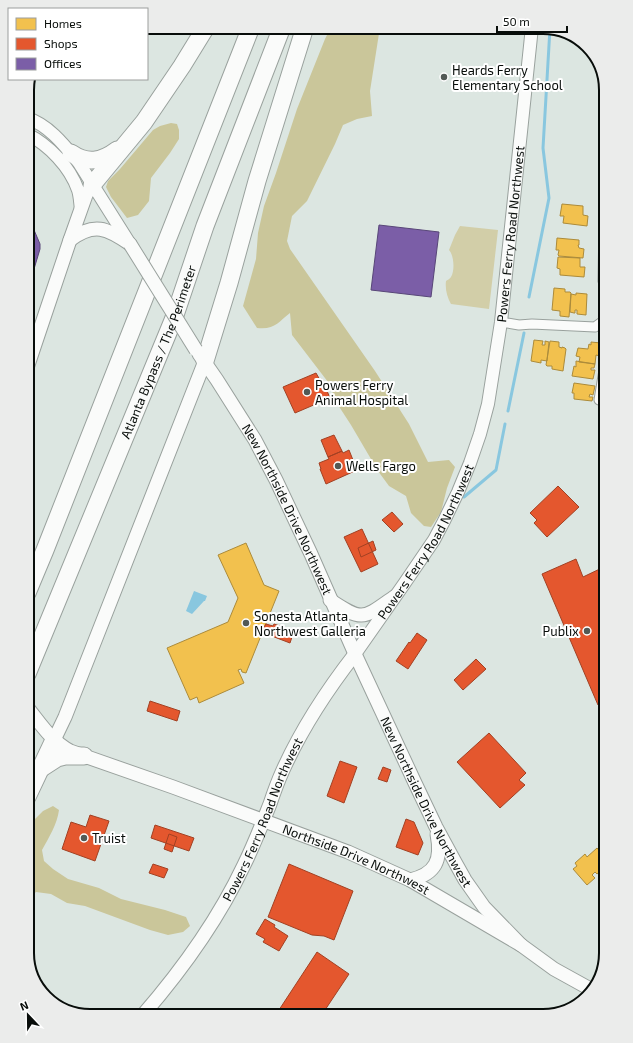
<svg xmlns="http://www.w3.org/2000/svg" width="633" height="1043" font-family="'Exo 2',sans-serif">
	<rect width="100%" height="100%" fill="#dce6e1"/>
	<!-- green -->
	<path fill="#d2cea8" d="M460 226 498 230 489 309 451 304C447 297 445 289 446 281 447 280 450 279 451 277 455 271 454 255 449 250L455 235Z"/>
	<!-- forest -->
	<path fill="#cac69a" d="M331 27H380L370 91 372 116 357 119 343 125 335 144 307 201 292 216 287 241 290 249 375 371 409 424 428 462 449 460 455 467 447 488 441 512 431 527 424 526 411 513 406 496 389 486 378 471 351 425 338 405 328 382 292 335 290 313C278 322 275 330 257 328L243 306 256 259 258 233 264 206 276 173 297 109 325 39Z
		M171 123 177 124 179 130V139L170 153 151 178 149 201 138 215 127 218 111 197 106 187 108 181 120 169 153 130 160 126Z
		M53 806 59 810C57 825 49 837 42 850L44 861 53 869 68 879 99 888 121 899 165 910 186 917 190 926 183 932 168 935 150 930 85 906 67 903 51 894 36 892 27 900V828L30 824 43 811Z"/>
	<!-- water -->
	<path fill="#89c7df" d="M194 591 207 596 205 601H204L192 614 186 611Z"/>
	<!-- homes -->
	<path fill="#f2c14e" stroke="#ac8b3a" d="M562 204 583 206V215L588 216 587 226 563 223 564 216H560Z
		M557 238 579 240V245H578L579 248 584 249 583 258 559 256 558 255 559 250H556Z
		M558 257 580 258V267H585L584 277 560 275V269L557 268Z
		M554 288 565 289V292H570L571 293 569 317 560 316V311L552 310Z
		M576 293 587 294 586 315 577 314V310H575V313H574L570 312 571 294 576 295Z
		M534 340 543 341 542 345H545V341L549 342 547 361 541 360V363L531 361Z
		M550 341 559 342V347L562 348V347L565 348 566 349 563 371 552 369V366H547L546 365Z
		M591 342 601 343 600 356 596 355 595 364 579 362 580 357 576 356 578 348 588 349 589 344 591 345Z
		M576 361 595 364 594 368H591V370H595L593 379 572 376 574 366 576 367Z
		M574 383 595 386 593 395 590 394 589 397H593L592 401 574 399V393H572Z
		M246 543 264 585 279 591 246 673 242 672 241 669 238 670 244 683 199 703 197 697 190 700 167 648 228 622 238 598 218 555Z
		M597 848 606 858V864L603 867 604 868 597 874 595 872 592 875 595 878 587 885 573 869 577 866 575 863 585 854 587 857Z"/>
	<!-- shops -->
	<path fill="#e4572e" stroke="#a24123" d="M316 373 320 380 322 379 330 398 295 413 283 387Z
		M334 435 342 451 328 457 321 440Z
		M349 450 357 470 326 484 320 469H321L319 463 329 459 328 457 342 451 343 453Z
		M558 486 579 507 547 537 534 523 537 520 530 513Z
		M392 512 403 524 394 532 382 520Z
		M362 529 378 564 361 572 344 537Z
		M373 541 376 550 361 557 358 548Z
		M576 559 583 577 606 566V702L598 705 542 574Z
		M266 624 273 626 274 624 294 631 290 643 269 635 270 632 263 629Z
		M417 633 427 640 408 669 396 661 409 642 410 643Z
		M476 659 486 669 463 690 454 680Z
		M150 701 180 711 177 721 147 711Z
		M489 733 526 773 519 780 525 785 500 808 457 762Z
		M340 761 357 767 344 803 327 796Z
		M383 767 391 770 387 782 378 779Z
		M90 815 109 821 95 861 62 849 71 822 86 827Z
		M406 819 414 822 423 843 418 855 396 847Z
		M155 825 194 838 189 851 151 838Z
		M169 834 177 837 172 852 164 849Z
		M153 864 168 869 164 878 149 873Z
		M289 864 353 891 334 940 324 936 312 935 268 917Z
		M265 919 275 925 274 927 288 936 279 951 263 942 265 939 256 934Z
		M317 952 349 974 321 1016H275Z"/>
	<!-- offices -->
	<path fill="#7b5ea7" stroke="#584678" d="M27 222 34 230 40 244V249L28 289Z
		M379 225 439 232 431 297 371 290Z"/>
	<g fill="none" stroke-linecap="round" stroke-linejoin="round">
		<!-- stream -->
		<path stroke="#89c7df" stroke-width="3" d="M529 297 549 198 543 148 550 28
			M508 411 524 333
			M464 497 496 470 505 424"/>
		<!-- minor casing -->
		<g stroke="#99a19d" stroke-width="11">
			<path id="minor" d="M604 222 603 281 606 291
				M501 322 519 325 532 324 595 327 606 319
				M599 400 606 358"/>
		</g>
		<!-- tertiary casing -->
		<g stroke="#99a19d" stroke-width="14">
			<g id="tertiary">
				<path d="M27 118C49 125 65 146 79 163L130 244"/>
				<path d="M27 134C49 145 70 167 78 190 80 196 80 203 81 209"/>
				<path id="s1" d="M355 654 404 584 434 540 444 521 458 492 470 463 480 434 488 404 501 322 532 27"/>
			</g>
		</g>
		<!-- secondary casing -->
		<g stroke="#99a19d" stroke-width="15">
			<g id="secondary">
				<path d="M70 240C94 222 107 228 130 244"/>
				<path id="s2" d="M199 354 217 380 255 440 276 480 311 554 355 654 415 783 436 827 455 862 465 880 484 907 521 945"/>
				<path d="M27 368 70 240 86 195 92 185"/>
				<path d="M330 600C363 622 363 619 394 597"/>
				<path id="s3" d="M27 707C40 723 51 741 70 751L173 787 348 852 410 880 521 945 554 969 592 990"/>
				<path d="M54 740 65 717 205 361"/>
				<path d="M410 880C436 874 442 860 437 834"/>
				<path id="s4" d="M142 1016C182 970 218 920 244 865 254 845 262 824 270 804 274 792 278 781 283 770 302 728 327 690 355 654"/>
			</g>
		</g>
		<!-- motorway casing -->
		<g stroke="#99a19d" stroke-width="19">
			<g id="motorway">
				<path d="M71 153C87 164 101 162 117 150"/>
				<path d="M92 185 144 122 182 66 206 27"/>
				<path d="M205 361 229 283 257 181 305 27"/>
				<path d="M27 593 45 550 251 27"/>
				<path id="s5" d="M27 674 174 318 205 226 282 27"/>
				<path d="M40 769 57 758 65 756H84"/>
				<path d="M27 797 54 740"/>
			</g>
		</g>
		<!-- minor -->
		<use href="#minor" stroke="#fafbfa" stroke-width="9"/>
		<!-- tertiary -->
		<use href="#tertiary" stroke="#fafbfa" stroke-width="12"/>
		<!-- secondary -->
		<use href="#secondary" stroke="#fafbfa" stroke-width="13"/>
		<!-- motorway -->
		<use href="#motorway" stroke="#fafbfa" stroke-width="17"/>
		<!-- secondary-bridge casing -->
		<g stroke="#99a19d" stroke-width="15" stroke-linecap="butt">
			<path id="secondary-bridge" d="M130 244 196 350"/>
		</g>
		<!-- secondary-bridge -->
		<use href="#secondary-bridge" stroke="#fafbfa" stroke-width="13"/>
	</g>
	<!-- markers -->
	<g fill="#525955" stroke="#fff" stroke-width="1.5">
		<circle cx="444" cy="77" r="4"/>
		<circle cx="307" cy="392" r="4"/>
		<circle cx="338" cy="466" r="4"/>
		<circle cx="246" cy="623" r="4"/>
		<circle cx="587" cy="631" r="4"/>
		<circle cx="84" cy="838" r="4"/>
	</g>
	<g text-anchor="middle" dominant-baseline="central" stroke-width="4" stroke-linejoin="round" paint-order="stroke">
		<!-- poi labels -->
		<g font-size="13" fill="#080d0a" stroke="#fff" text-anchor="start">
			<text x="452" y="70">Heards Ferry<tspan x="452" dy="15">Elementary School</tspan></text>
			<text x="315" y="385">Powers Ferry<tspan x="315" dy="15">Animal Hospital</tspan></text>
			<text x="346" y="466">Wells Fargo</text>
			<text x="254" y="616">Sonesta Atlanta<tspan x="254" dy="15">Northwest Galleria</tspan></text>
			<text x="579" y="631" text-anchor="end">Publix</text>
			<text x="92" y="838">Truist</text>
		</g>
		<!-- street labels -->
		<g font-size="13" fill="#080d0a" stroke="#fff">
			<text stroke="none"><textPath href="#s1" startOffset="457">Powers Ferry Road Northwest</textPath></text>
			<text stroke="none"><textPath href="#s5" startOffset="348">Atlanta Bypass / The Perimeter</textPath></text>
			<text stroke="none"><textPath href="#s2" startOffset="179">New Northside Drive Northwest</textPath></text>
			<text stroke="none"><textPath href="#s1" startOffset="133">Powers Ferry Road Northwest</textPath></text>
			<text stroke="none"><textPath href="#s2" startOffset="503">New Northside Drive Northwest</textPath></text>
			<text stroke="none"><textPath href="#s4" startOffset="232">Powers Ferry Road Northwest</textPath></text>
			<text stroke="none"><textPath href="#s3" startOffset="368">Northside Drive Northwest</textPath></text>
		</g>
	</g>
	<!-- crop -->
	<path d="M0 0H633V1043H0ZM90 34H543A56 56 0 0 1 599 90V953A56 56 0 0 1 543 1009H90A56 56 0 0 1 34 953V90A56 56 0 0 1 90 34Z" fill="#ebeceb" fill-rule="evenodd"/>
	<path fill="none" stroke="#080d0a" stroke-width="2" d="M90 34H543A56 56 0 0 1 599 90V953A56 56 0 0 1 543 1009H90A56 56 0 0 1 34 953V90A56 56 0 0 1 90 34Z"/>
	<!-- legend -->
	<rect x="8" y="8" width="140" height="72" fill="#ffffff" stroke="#9c9e9d"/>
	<rect x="16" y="18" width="20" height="12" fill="#f2c14e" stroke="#9c9e9d"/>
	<text x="44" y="28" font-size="12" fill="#080d0a">Homes</text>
	<rect x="16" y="38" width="20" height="12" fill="#e4572e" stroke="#9c9e9d"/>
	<text x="44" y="48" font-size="12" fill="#080d0a">Shops</text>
	<rect x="16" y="58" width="20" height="12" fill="#7b5ea7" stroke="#9c9e9d"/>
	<text x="44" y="68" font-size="12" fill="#080d0a">Offices</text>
	<!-- north arrow -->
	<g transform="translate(28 1015) rotate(338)" stroke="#ffffff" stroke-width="3" paint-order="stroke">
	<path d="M0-3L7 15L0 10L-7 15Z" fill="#080d0a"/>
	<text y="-6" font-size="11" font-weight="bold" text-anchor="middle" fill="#080d0a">N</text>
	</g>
	<!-- scale -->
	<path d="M497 26v6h70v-6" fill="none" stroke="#080d0a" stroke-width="2"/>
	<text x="503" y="26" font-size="12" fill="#080d0a" stroke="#ffffff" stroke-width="3" paint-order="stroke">50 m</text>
</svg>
